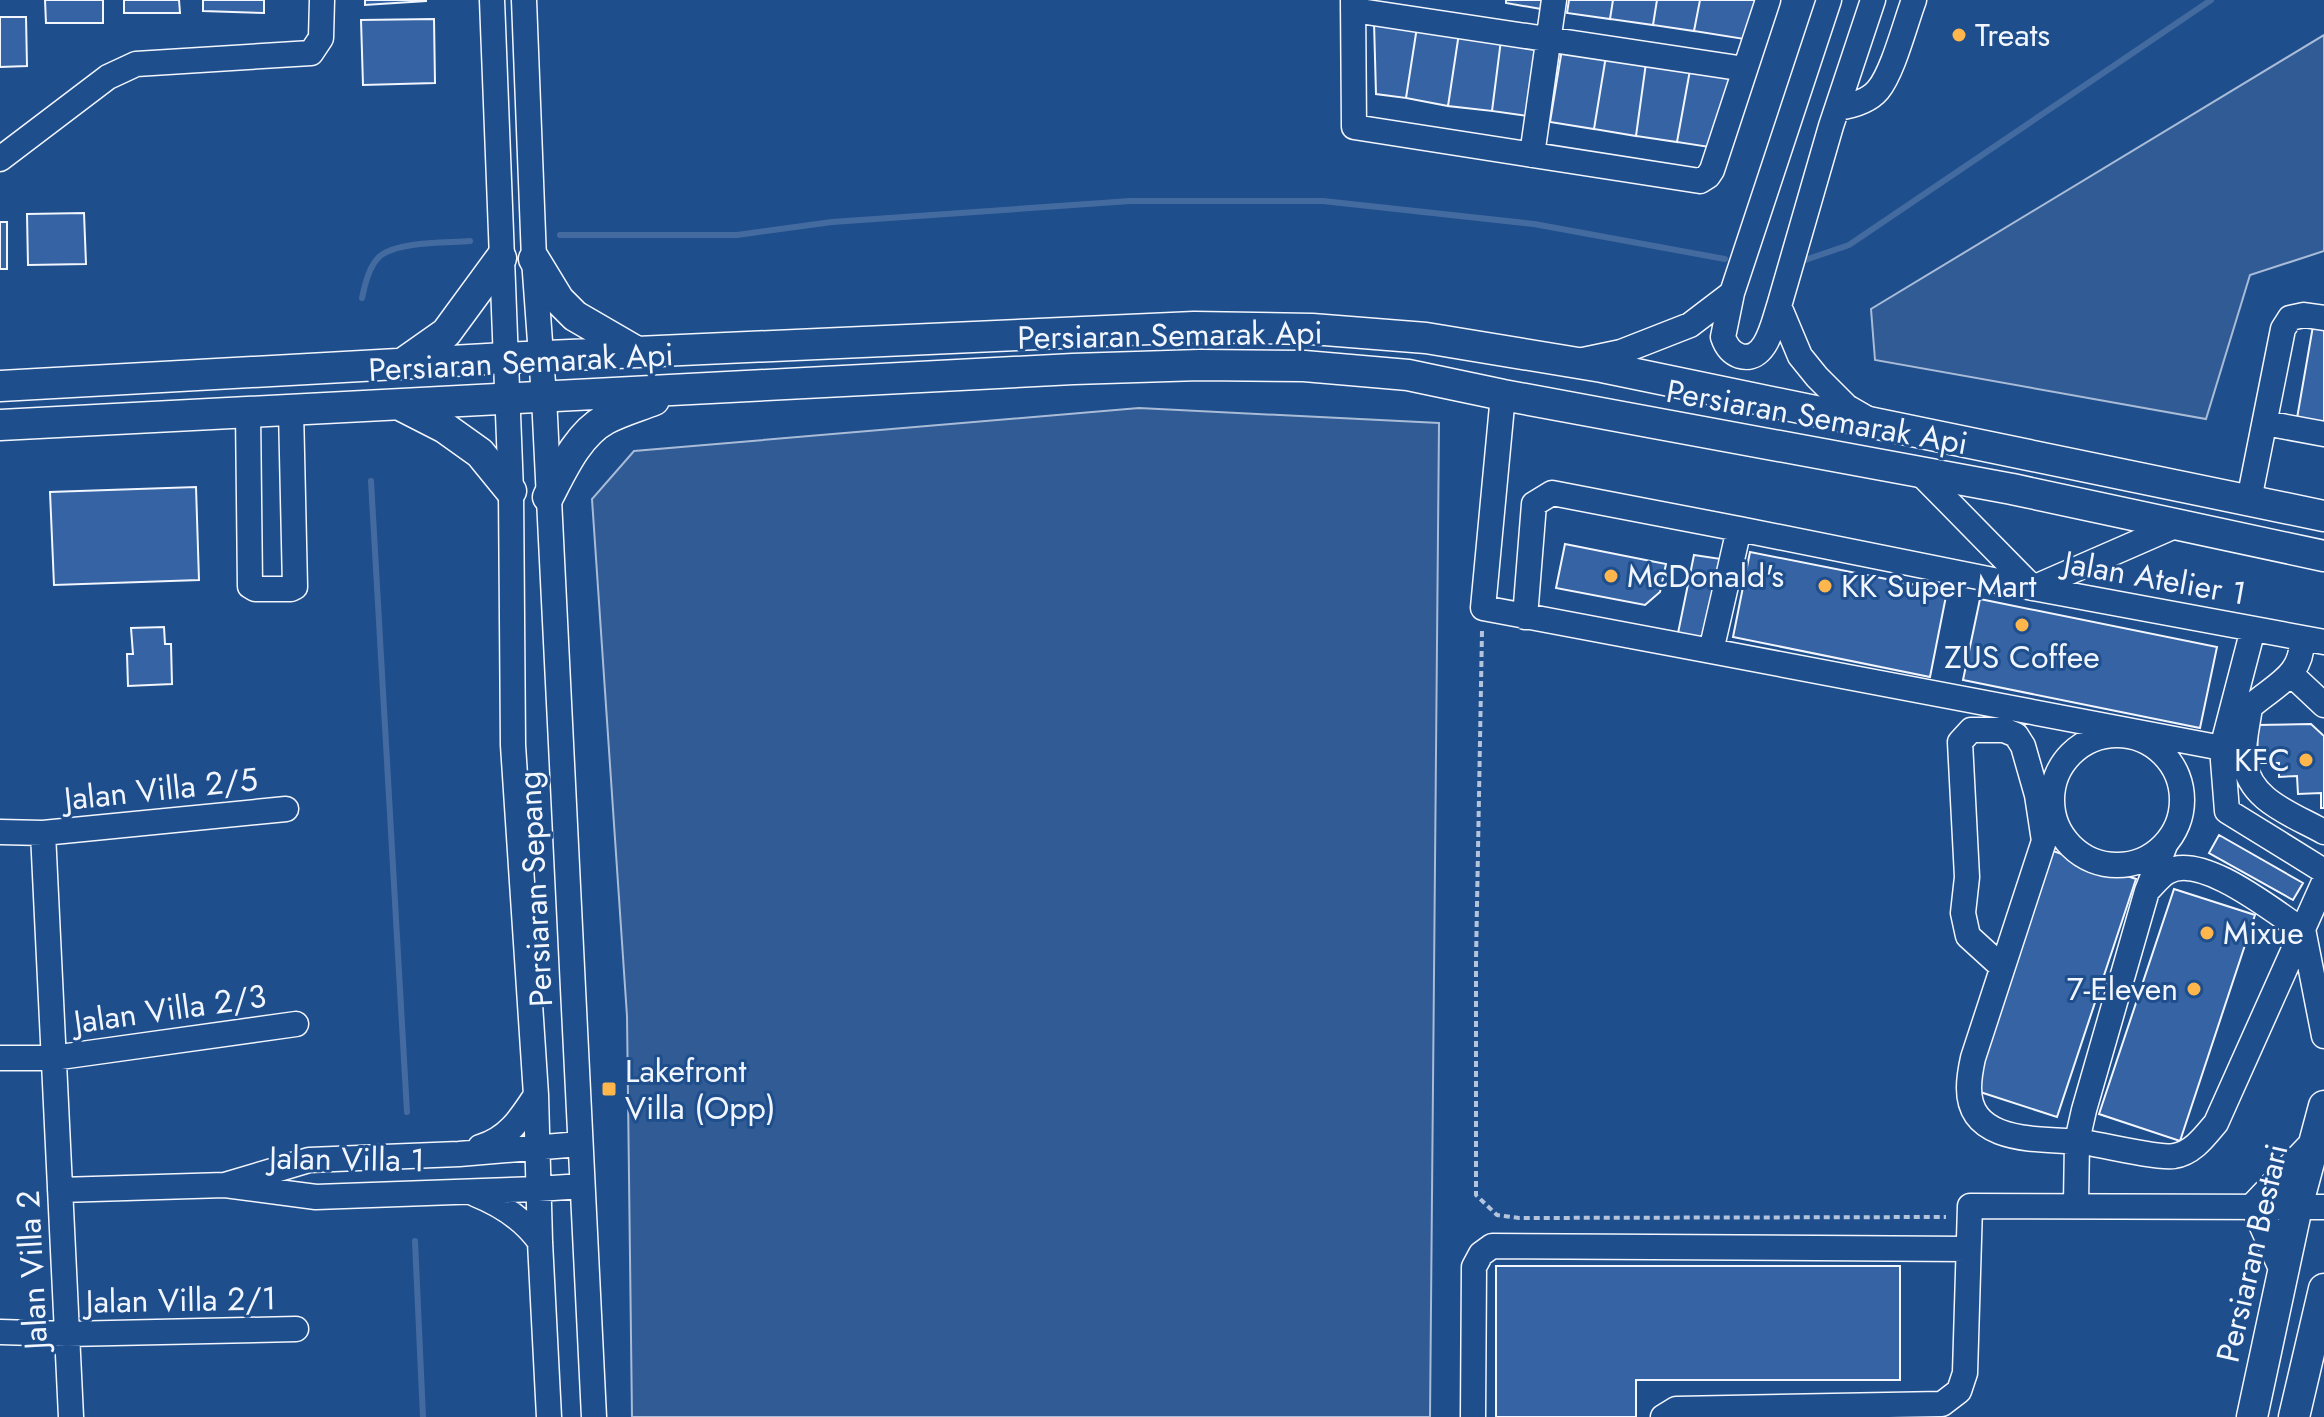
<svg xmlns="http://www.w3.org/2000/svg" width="2324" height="1417" font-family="Jost,sans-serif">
	<rect width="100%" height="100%" fill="#1f4e8c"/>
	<!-- built -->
	<path fill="#305b95" stroke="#a8bbd7" stroke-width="2" d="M2324 35V251L2250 275 2206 419 1875 360 1871 309Z
		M1139 408 1439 423 1430 1417H632L627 1016 592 499 634 451Z"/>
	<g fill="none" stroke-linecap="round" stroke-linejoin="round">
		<!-- stream -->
		<path stroke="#446ba0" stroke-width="6" d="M560 235H737L832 222 1130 201H1323L1534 224 1725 259
			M1805 260 1849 245 2211 0
			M362 298C365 284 369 266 380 256 399 241 447 243 470 241
			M371 481 407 1112
			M415 1241 423 1417"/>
	</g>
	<!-- building -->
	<path fill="#3563a3" stroke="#f2f6ff" stroke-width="2" d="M45 0H103V23H46Z
		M124 0H179L180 13H124Z
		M203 0H264V13L203 11Z
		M365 0H426V1L365 5Z
		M1506 0H1548L1547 10 1506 3Z
		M1569 0H1613L1610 19 1567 13Z
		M1613 0H1657L1653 25 1610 19Z
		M1657 0H1700L1694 31 1653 25Z
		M1700 0H1758L1744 39 1694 31Z
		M0 17H26L27 66 0 67Z
		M434 19 435 83 363 85 361 20Z
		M1374 22 1417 27 1406 98 1376 94Z
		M1417 27 1459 33 1448 106 1406 98Z
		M1459 33 1501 40 1492 111 1448 106Z
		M1501 40 1544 47 1534 117 1492 111Z
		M1562 49 1606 56 1594 129 1550 122Z
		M1606 56 1646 63 1636 136 1594 129Z
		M1646 63 1690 70 1677 142 1636 136Z
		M1690 70 1732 77 1709 147 1677 142Z
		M84 213 86 264 28 265 27 214Z
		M0 222H7V269H0Z
		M2313 326 2324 328V429L2296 424Z
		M196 487 199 580 54 585 50 492Z
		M1565 544 1666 564 1660 592 1645 605 1556 588Z
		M1750 552 1947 591 1930 677 1733 637Z
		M1694 555 1721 559 1704 644 1677 638Z
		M1980 599 2217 647 2200 728 1963 680Z
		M164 627 165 644H171L172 684 128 686 127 654H133L131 628Z
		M2311 724 2324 736V808H2321V793L2298 794 2297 776 2279 777V763H2258L2257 725Z
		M2219 835 2303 883 2293 900 2209 853Z
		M2053 851 2136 879 2057 1117 1974 1090Z
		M2174 889 2255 915 2180 1141 2099 1114Z
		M1496 1266H1900V1380H1636V1417H1496Z"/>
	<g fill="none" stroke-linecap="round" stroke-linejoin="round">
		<!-- minor casing -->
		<g stroke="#f2f6ff" stroke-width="27">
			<path id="minor" d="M492 0 511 491 513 745 536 1095 540 1242 549 1417
				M524 0 534 259 544 397 594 1417
				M1353 0 1354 127 1700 181 1708 176 1712 170 1768 0
				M1353 10 1745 69
				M1837 108C1851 106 1868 102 1878 90 1893 72 1905 24 1914 0
				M1532 155 1554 0
				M0 159 108 77 136 64 311 53 321 38 322 0
				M1732 293 1723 337C1726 346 1731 353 1740 356 1766 363 1773 324 1779 306
				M1583 360 1621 352 1690 325 1732 293 1829 0
				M1503 395 1483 608 1711 651 1739 529 1552 493 1534 504 1525 617
				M248 412 250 586 255 589H291L295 587 291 410
				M1866 418 1847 407 1817 377 1800 356 1779 306 1831 126 1873 0
				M2265 423 2324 434
				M1918 471 2033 588 2175 526
				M2249 500 2283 329 2290 318 2304 315 2324 318
				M1739 529 2033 588 2324 642
				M2253 629 2222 748 2227 811 2324 871
				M2302 638C2303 676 2276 684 2250 707 2248 723 2243 742 2244 758 2247 800 2292 814 2324 832
				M1711 651 2222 748
				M2291 674 2324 705
				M2052 800a65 65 0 1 1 130 0a65 65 0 1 1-130 0Z
				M0 832 43 833 286 809
				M43 833 71 1417
				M2148 890C2154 884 2160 876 2167 872 2201 852 2273 911 2302 930
				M2303 929 2324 1036
				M2002 967 1968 936 1963 913 1967 877 1960 742 1971 730H2004L2016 735 2023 746 2037 795 2044 841 1973 1058C1971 1067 1969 1078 1969 1088 1969 1149 2051 1137 2089 1143 2105 1146 2162 1159 2174 1156 2193 1153 2205 1136 2216 1123L2324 882
				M0 1058H53L296 1024
				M580 1144 459 1154 309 1160 225 1185 316 1197 538 1189 582 1186
				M480 1147C508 1139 521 1118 536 1095
				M60 1190 225 1185
				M475 1194C500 1204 524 1219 540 1242
				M2076 1204 2077 1141 2084 1110 2147 891 2165 845
				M0 1332 67 1334 296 1329
				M1473 1417 1474 1267 1481 1254 1492 1246 1968 1249
				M1663 1417 1676 1409 1942 1404 1959 1391 1965 1373 1970 1206 2324 1207"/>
		</g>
		<!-- major casing -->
		<g stroke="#f2f6ff" stroke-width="33">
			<path id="major" d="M534 259 559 300 575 316 637 352
				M402 364 446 333 501 258
				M0 386 505 358 1194 327 1312 329 1426 338 1602 367 2324 516
				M400 405 445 428 480 453 511 491
				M0 425 1073 369 1200 365 1304 366 1408 375 1503 395 2012 489 2324 556
				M548 497C562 470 578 434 606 419 621 411 639 406 654 400
				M2284 1268 2256 1206 2310 1149
				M2252 1417 2297 1207 2324 1106
				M2294 1417 2324 1289"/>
		</g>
		<!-- path -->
		<path stroke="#b3c4dc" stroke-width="4" stroke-dasharray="6 4" stroke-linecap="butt" d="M1482 631 1476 960V1195L1497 1215 1519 1218 1946 1217"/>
		<!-- minor -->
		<use href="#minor" stroke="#1f4e8c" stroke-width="24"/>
		<!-- major -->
		<use href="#major" stroke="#1f4e8c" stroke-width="30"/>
	</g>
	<!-- markers -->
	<g fill="#ffb74d" stroke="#1f4e8c" stroke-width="3">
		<circle cx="1959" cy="35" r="8"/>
		<circle cx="1611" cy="576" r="8"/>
		<circle cx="1825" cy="586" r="8"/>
		<circle cx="2022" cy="625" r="8"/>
		<circle cx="2306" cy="760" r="8"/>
		<circle cx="2207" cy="933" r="8"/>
		<circle cx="2194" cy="989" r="8"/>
		<rect x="601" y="1081" width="16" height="16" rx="4"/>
	</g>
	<g text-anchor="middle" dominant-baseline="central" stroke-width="6" stroke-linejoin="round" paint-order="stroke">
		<!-- poi labels -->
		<g font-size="32" fill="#f2f6ff" stroke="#1f4e8c" text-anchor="start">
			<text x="1975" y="35">Treats</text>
			<text x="1627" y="576">McDonald's</text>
			<text x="1841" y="586">KK Super Mart</text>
			<text x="2022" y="657" text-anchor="middle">ZUS Coffee</text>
			<text x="2290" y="760" text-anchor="end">KFC</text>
			<text x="2223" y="933">Mixue</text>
			<text x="2178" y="989" text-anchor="end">7-Eleven</text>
			<text x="625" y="1071">Lakefront<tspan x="625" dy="37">Villa (Opp)</tspan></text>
		</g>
		<!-- street labels -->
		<g font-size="32" fill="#f2f6ff" stroke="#1f4e8c">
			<text transform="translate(1170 335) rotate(-1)">Persiaran Semarak Api</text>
			<text transform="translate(521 362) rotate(-3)">Persiaran Semarak Api</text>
			<text transform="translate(1817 417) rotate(10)">Persiaran Semarak Api</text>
			<text transform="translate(2155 578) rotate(10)">Jalan Atelier 1</text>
			<text transform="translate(161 789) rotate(-6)">Jalan Villa 2/5</text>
			<text transform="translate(535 889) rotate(-93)">Persiaran Sepang</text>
			<text transform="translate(170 1009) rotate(-8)">Jalan Villa 2/3</text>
			<text transform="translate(347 1159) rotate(1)">Jalan Villa 1</text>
			<text transform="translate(2252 1253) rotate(-77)">Persiaran Bestari</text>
			<text transform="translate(32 1270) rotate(-93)">Jalan Villa 2</text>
			<text transform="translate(181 1300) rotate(-1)">Jalan Villa 2/1</text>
		</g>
	</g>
</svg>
